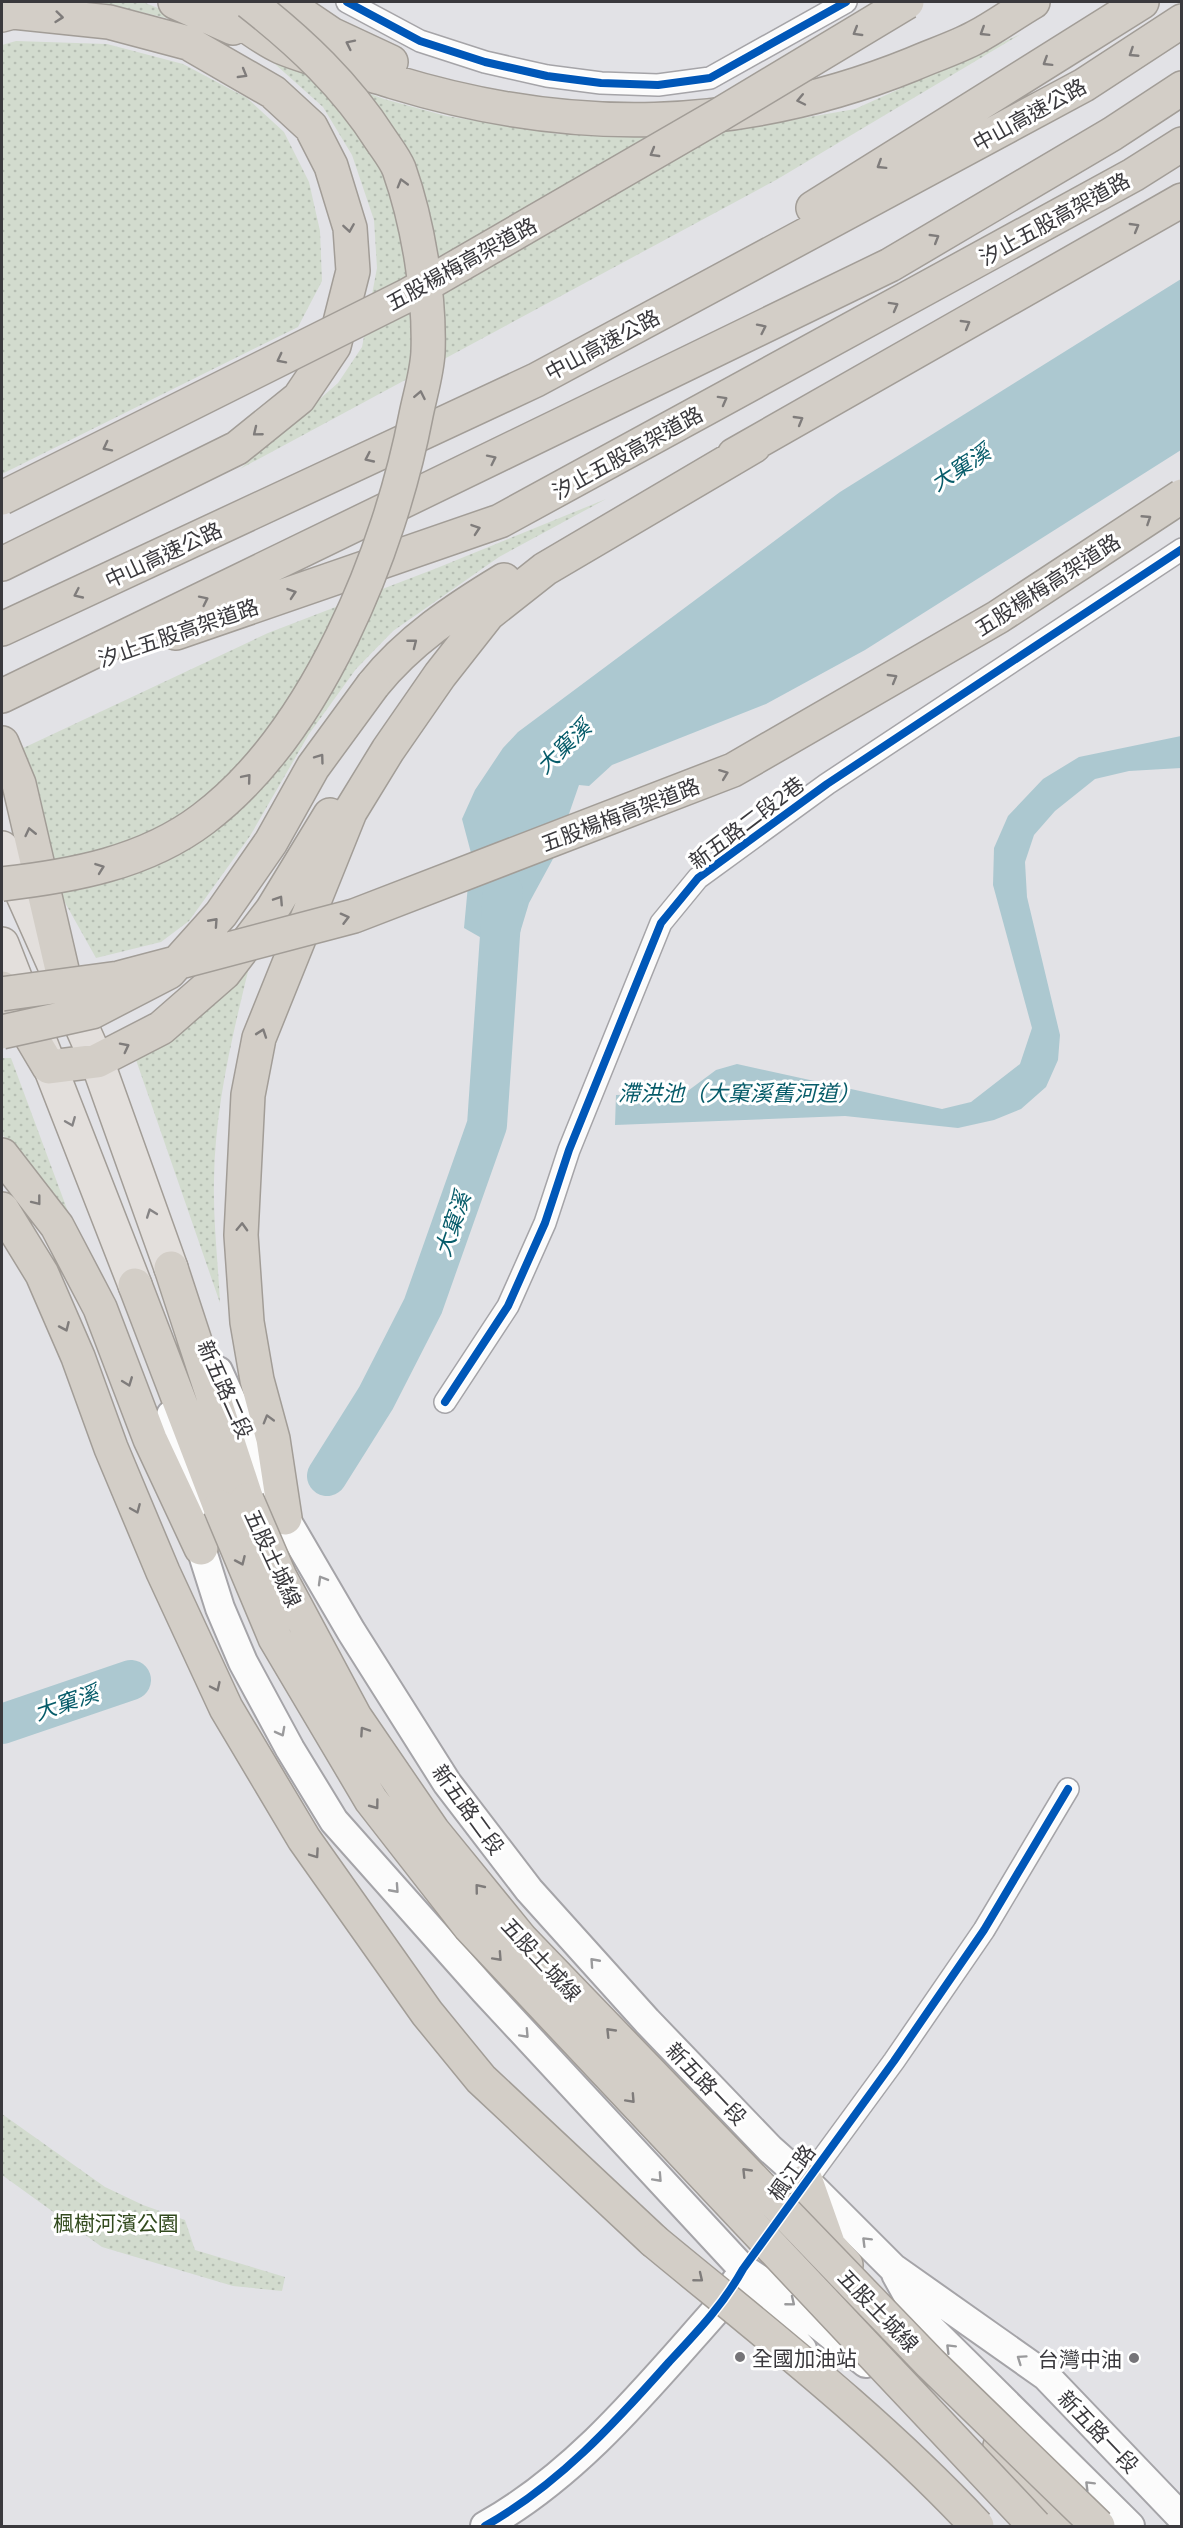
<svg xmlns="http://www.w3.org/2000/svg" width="1183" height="2528" font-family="Commissioner,'Noto Sans TC',sans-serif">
	<defs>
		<pattern id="green-dots" width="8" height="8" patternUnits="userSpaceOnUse" patternTransform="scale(1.5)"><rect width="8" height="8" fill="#d2dbce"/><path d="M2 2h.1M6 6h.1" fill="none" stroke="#b5bdb2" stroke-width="1.8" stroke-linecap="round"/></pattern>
	</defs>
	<rect width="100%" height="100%" fill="#e2e2e6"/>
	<!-- green -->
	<path fill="url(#green-dots)" d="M98 2H143L205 27Z
		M1021 34 776 180 240 469 338 383 362 347 377 268 374 220 352 155 323 107 266 56 384 99 446 116 558 134H711L855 109Z
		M16 41 107 44 183 64 247 98 284 132 309 182 320 231 322 281 298 327 2 474V45Z
		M606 499 499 557 393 631 356 669 309 734 250 836 189 921 161 942 96 958 2 790V758L268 633 437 568Z
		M252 955C234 1029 215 1103 214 1180 213 1221 218 1262 220 1303L135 1057Z
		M2 1058H11L77 1236 30 1166 2 1134Z
		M2 2114 105 2187 143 2205 185 2220 195 2250 285 2277 282 2291 233 2286 102 2247 2 2175Z"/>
	<!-- water -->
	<path fill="#acc8d0" d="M1181 279V450L865 650 766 704 612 765 589 786 579 785 554 857 529 903 519 936 499 948 464 928 471 853 462 819 475 790 503 748 518 732 840 492Z
		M1181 736V768L1129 771 1095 779 1055 811 1034 835 1025 862 1027 897 1060 1035 1058 1060 1046 1087 1021 1109 994 1120 958 1128 845 1116 615 1125 616 1095 685 1093 716 1070 737 1064 942 1109 971 1102 1020 1064 1032 1028 993 885 994 848 1008 816 1043 779 1079 757Z"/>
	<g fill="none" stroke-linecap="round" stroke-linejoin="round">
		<!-- river -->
		<path stroke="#acc8d0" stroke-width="40" d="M327 1476 376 1398 423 1306 487 1125 503 892
			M2 1724 131 1680"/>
		<!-- street casing -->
		<g stroke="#a5a4a8" stroke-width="24">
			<path id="street" d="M347 2 420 41 485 62 547 76 601 83 658 85 710 78 846 2
				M445 1402 508 1306 545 1223 569 1150 661 923 698 878 827 784 1182 549
				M806 2181 894 2061 984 1930 1068 1789"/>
		</g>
		<!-- secondary casing -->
		<g stroke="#a5a4a8" stroke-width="32">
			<path id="secondary" d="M218 1371 285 1518 351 1631 447 1783 529 1890 647 2021 770 2149 806 2181 893 2268 1046 2376 1182 2518
				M171 1415 187 1473 201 1548 220 1608 243 1662 290 1749 334 1821 485 1991 743 2269 766 2308 802 2349
				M748 2272 774 2289 866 2363
				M896 2274 921 2319 1130 2526
				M485 2526C583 2471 654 2379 728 2297L736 2281"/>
		</g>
		<!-- primary casing -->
		<g stroke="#a29d97" stroke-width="36">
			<path id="primary" d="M2 848 97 1061 171 1268
				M2 944 135 1285"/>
		</g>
		<!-- highway casing -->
		<g stroke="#a29d97" stroke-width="36">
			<path id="highway" d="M175 2 233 28
				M213 2C235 16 258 37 281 47 317 62 357 70 394 82 571 136 740 134 913 64 933 55 956 48 976 37 995 27 1014 13 1033 2
				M284 2 331 34 391 62
				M2 15 13 12 109 22 188 43 273 92 311 127 331 166 350 228 353 271 334 346 299 398 237 448 2 564
				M813 208 1142 2
				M734 455 1182 200
				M2 629 536 380 1084 85 1182 21
				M176 633 500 521 1133 175 1182 144
				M373 685C408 641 456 609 504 580
				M2 696 890 265 1112 134 1182 88
				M2 743 19 784 67 991
				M2 988 49 1067 97 1061 161 1028 224 973 272 910 330 815
				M2 1155 57 1226 100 1308 150 1439 201 1548
				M2 1209 42 1274 78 1357 111 1448 163 1572 226 1708 304 1839 427 2013 481 2079 654 2241
				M171 1268 247 1500
				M135 1285 220 1507
				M285 1518 273 1439 257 1380 247 1322 241 1235 248 1095 259 1038 350 812 388 750 440 675 488 614 545 569 754 446
				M806 2181 829 2246 846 2265
				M1000 2446 1059 2526"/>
		</g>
		<!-- street -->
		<use href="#street" stroke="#fbfbfb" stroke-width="21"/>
		<!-- secondary -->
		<use href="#secondary" stroke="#fbfbfb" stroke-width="28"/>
		<!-- primary -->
		<use href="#primary" stroke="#e3dfdc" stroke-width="33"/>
		<!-- highway -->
		<use href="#highway" stroke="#d3cec7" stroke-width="33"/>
		<!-- highway-bridge casing -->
		<g stroke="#a29d97" stroke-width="36" stroke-linecap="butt">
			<path id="highway-bridge" d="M2 498 408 295 719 115 907 2
				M2 884C72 876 145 863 203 819 317 733 390 551 416 415 420 395 427 373 428 352 430 295 418 223 399 169 395 159 387 149 381 140 346 85 300 42 249 2
				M2 994 119 978 354 916 733 770 998 617 1182 496
				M2 1032 92 1012 169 972 221 914 271 842 313 767 373 685
				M247 1500 280 1577 355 1717 433 1831 521 1939 931 2364 1098 2526
				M220 1507 275 1638 371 1800 470 1927 1035 2526
				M654 2241C764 2332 879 2421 977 2526"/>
		</g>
		<!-- highway-bridge -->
		<use href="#highway-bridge" stroke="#d3cec7" stroke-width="33"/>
		<!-- cycleway casing -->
		<g stroke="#fff" stroke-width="11">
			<path id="cycleway" d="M347 2 420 41 485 62 547 76 601 83 658 85 710 78 846 2
				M445 1402 508 1306 545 1223 569 1150 661 923 698 878 827 784 1182 549
				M485 2526C558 2485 614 2424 669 2362 697 2332 723 2305 743 2269L894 2061 984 1930 1068 1789"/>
		</g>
		<!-- cycleway -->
		<use href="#cycleway" stroke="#0057b8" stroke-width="8"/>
	</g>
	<!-- one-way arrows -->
	<defs><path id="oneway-chevron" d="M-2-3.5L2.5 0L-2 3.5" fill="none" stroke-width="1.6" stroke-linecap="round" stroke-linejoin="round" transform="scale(1.5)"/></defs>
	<g stroke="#7f7c7b">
		<use href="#oneway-chevron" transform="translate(59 17) rotate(6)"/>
		<use href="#oneway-chevron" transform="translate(857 32) rotate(149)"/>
		<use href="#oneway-chevron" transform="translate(984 32) rotate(148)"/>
		<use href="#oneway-chevron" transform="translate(350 44) rotate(-154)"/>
		<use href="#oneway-chevron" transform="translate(1133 53) rotate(147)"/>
		<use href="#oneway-chevron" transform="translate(1047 62) rotate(148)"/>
		<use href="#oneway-chevron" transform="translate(243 74) rotate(30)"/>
		<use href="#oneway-chevron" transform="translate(801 100) rotate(168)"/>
		<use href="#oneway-chevron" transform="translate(654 153) rotate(150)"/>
		<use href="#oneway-chevron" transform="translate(881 165) rotate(148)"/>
		<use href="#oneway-chevron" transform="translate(402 183) rotate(-106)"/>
		<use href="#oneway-chevron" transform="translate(1135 227) rotate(-30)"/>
		<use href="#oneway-chevron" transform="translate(349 228) rotate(81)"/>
		<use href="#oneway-chevron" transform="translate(935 238) rotate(-31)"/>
		<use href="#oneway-chevron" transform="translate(894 306) rotate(-29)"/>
		<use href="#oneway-chevron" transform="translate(966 324) rotate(-30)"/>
		<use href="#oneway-chevron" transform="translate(762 328) rotate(-26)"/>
		<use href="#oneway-chevron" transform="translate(281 359) rotate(153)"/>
		<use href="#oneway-chevron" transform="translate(420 395) rotate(-79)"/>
		<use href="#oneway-chevron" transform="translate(723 400) rotate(-29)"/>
		<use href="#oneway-chevron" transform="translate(799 420) rotate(-30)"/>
		<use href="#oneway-chevron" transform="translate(257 432) rotate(141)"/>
		<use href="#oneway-chevron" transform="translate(107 447) rotate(153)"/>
		<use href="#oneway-chevron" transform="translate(369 458) rotate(155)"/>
		<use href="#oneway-chevron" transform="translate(492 459) rotate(-26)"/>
		<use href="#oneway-chevron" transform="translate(1147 519) rotate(-33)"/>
		<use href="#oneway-chevron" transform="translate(476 529) rotate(-19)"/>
		<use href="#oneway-chevron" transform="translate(292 593) rotate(-19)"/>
		<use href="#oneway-chevron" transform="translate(78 594) rotate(155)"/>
		<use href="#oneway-chevron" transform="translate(204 600) rotate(-26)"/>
		<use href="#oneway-chevron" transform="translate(413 643) rotate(-38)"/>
		<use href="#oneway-chevron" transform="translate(893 678) rotate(-30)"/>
		<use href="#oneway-chevron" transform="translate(320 758) rotate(-54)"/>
		<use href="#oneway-chevron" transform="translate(724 774) rotate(-21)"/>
		<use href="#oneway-chevron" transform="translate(247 778) rotate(-50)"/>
		<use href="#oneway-chevron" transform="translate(30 832) rotate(-103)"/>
		<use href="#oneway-chevron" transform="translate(100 868) rotate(-20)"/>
		<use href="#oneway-chevron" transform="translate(279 900) rotate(-57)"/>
		<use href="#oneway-chevron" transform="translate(345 918) rotate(-15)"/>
		<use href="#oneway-chevron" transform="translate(214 922) rotate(-48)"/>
		<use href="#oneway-chevron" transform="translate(262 1033) rotate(-71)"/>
		<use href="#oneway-chevron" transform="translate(125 1047) rotate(-27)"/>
		<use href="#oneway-chevron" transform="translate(37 1201) rotate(52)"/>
		<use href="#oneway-chevron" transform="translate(242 1227) rotate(-88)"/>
		<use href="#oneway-chevron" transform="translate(65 1327) rotate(66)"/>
		<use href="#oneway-chevron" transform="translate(128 1382) rotate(69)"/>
		<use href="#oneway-chevron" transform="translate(268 1419) rotate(-106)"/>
		<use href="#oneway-chevron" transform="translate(136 1509) rotate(67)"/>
		<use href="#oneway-chevron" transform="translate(241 1561) rotate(66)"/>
		<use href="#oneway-chevron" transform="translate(216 1687) rotate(65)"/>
		<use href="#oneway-chevron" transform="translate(364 1731) rotate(-124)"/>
		<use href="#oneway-chevron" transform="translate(375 1805) rotate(53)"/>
		<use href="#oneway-chevron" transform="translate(315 1854) rotate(55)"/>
		<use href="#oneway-chevron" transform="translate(479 1888) rotate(-129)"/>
		<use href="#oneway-chevron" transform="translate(498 1957) rotate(47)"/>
		<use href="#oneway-chevron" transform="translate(610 2032) rotate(-134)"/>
		<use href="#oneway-chevron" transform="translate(631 2099) rotate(47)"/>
		<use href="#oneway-chevron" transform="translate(746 2172) rotate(-134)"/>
		<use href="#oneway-chevron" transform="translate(699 2278) rotate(39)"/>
	</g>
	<g stroke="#868485">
		<use href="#oneway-chevron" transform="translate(71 1122) rotate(68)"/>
		<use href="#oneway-chevron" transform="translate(151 1213) rotate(-110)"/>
	</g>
	<g stroke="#9a9a9c">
		<use href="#oneway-chevron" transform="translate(322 1580) rotate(-120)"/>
		<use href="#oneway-chevron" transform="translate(281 1732) rotate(62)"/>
		<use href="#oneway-chevron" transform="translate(395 1889) rotate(48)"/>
		<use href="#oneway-chevron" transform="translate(594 1962) rotate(-132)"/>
		<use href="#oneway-chevron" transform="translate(525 2034) rotate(47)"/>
		<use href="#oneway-chevron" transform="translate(658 2178) rotate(47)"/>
		<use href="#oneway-chevron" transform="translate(866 2241) rotate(-135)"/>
		<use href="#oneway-chevron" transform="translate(791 2302) rotate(39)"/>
		<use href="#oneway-chevron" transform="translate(950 2348) rotate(-135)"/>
		<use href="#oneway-chevron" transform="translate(1021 2359) rotate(-145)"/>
		<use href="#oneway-chevron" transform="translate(1089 2485) rotate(-135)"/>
	</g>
	<!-- markers -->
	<g fill="#757478" stroke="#fff" stroke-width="2">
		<circle cx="740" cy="2357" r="6"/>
		<circle cx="1134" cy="2358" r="6"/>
	</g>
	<g text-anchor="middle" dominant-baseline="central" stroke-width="6" stroke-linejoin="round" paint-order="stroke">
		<!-- street labels -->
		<g font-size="21" fill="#3a393d" stroke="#fff">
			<text transform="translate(1029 114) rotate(-29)">中山高速公路</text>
			<text transform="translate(1054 218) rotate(-29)">汐止五股高架道路</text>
			<text transform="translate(461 263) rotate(-29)">五股楊梅高架道路</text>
			<text transform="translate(602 344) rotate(-28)">中山高速公路</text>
			<text transform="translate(627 452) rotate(-29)">汐止五股高架道路</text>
			<text transform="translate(163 554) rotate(-25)">中山高速公路</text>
			<text transform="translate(1047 584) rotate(-33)">五股楊梅高架道路</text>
			<text transform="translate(178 632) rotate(-19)">汐止五股高架道路</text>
			<text transform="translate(620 814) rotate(-21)">五股楊梅高架道路</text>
			<text transform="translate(746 822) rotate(-37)">新五路二段2巷</text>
			<text transform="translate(226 1389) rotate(66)">新五路二段</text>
			<text transform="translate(274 1558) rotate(65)">五股土城線</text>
			<text transform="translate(469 1809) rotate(54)">新五路二段</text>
			<text transform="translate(542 1959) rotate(47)">五股土城線</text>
			<text transform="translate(707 2083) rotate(46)">新五路一段</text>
			<text transform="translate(791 2172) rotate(-54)">楓江路</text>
			<text transform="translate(879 2310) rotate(46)">五股土城線</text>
			<text transform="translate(1099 2431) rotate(46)">新五路一段</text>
		</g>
		<!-- park labels -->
		<g font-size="21" fill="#324a1e" stroke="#fff">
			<text x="116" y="2222">楓樹河濱公園</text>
		</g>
		<!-- poi labels -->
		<g font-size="21" fill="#3a393d" stroke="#fff" text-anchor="start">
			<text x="752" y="2357">全國加油站</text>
			<text x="1122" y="2358" text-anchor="end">台灣中油</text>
		</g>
		<!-- water labels -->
		<g font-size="22" font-style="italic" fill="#075c6a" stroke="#fff">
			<text transform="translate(960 467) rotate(-33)">大窠溪</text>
			<text transform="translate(563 746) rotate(-44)">大窠溪</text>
			<text x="739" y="1092">滯洪池（大窠溪舊河道）</text>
			<text transform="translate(452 1224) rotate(-71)">大窠溪</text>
			<text transform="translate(66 1702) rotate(-19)">大窠溪</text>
		</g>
	</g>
	<!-- border -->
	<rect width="1183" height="2528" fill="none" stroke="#3a393d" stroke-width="6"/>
</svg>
